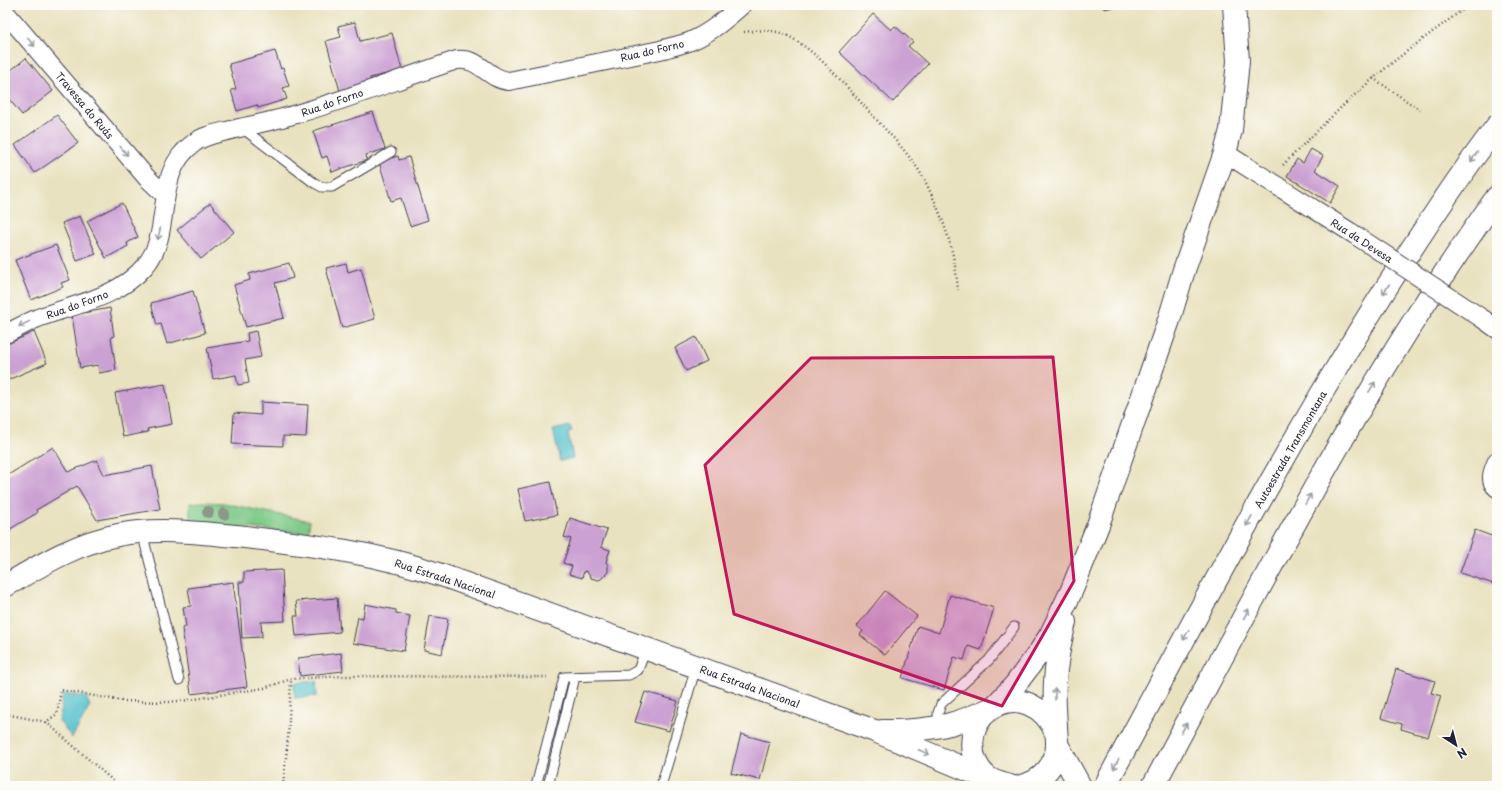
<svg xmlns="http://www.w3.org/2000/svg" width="1502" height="791" font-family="'Playpen Sans',sans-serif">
	<rect width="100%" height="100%" fill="#fdfcf7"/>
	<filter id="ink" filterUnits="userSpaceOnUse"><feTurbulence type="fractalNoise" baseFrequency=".025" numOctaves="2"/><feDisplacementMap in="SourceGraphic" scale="8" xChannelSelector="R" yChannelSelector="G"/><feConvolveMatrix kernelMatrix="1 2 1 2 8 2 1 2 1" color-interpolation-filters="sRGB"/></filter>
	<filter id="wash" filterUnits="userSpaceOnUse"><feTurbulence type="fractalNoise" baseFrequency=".012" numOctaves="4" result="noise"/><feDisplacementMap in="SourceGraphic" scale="16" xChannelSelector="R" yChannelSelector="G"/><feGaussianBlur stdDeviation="0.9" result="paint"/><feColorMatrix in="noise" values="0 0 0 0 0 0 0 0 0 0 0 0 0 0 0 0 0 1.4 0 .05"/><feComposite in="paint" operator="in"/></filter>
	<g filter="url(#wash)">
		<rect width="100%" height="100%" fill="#e9e2c0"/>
		<!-- green -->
		<path fill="#7eca88" stroke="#507662" d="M204 502 223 503 310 521 308 534 190 522V503Z"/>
		<!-- water -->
		<path fill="#56c3cd" stroke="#3c7284" d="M570 426 572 431 568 433 573 458 560 461 553 430Z
			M316 681 317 696 295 698 294 683Z
			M63 694 86 697 90 706 72 738 59 721Z"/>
		<g id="blocks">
			<!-- building -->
			<path fill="#cba0d3" d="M1103 5H1119V6L1104 9Z
				M873 14 891 30 895 26 913 42 908 46 928 64 893 102 839 52Z
				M355 22 360 41 392 33 402 70 370 78 371 83 340 91 326 41 341 37 338 26Z
				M275 51 281 69 283 68 289 86 283 88 287 99 258 108 257 105 237 111 231 90 236 89 229 64Z
				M26 58 53 91 22 115 5 94V75Z
				M373 112 385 149 366 155 367 160 332 172 327 156 322 158 313 131Z
				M57 115 78 143 35 173 15 145Z
				M1311 149 1323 156 1315 170 1340 186 1330 203 1287 176 1297 159 1303 163Z
				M398 156 399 160 409 157 428 220 410 226 401 198 391 201 379 162Z
				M122 203 138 237 127 243 128 246 106 258 87 221Z
				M210 203 234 232 201 259 177 230Z
				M80 216 96 254 77 261 62 223Z
				M56 245 70 280 61 283 63 287 31 300 15 260Z
				M289 263 293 278 275 283 284 318 246 327 234 285 250 280 249 274Z
				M346 263 348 272 361 268 375 319 342 328 326 268Z
				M193 291 205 333 167 344 161 324 157 325 151 303Z
				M110 308 114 336 111 337 116 370 99 373 98 365 80 368 72 315Z
				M256 331 261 357 245 360 249 383 238 385 236 375 213 379 207 348 248 341 247 333Z
				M34 332 47 363 10 379 5 383V345Z
				M696 337 707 361 686 371 675 348Z
				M165 384 172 424 147 429 148 432 123 437 115 393Z
				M261 402 308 405 306 437 283 436V446L232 444 234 413 261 415Z
				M53 447 68 472 97 460 104 475 152 466 160 509 97 520 77 486 36 510 37 513 5 532V477Z
				M550 482 557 515 525 521 518 489Z
				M570 518 607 530 601 547 610 550 606 562 608 565V572L601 579 598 580 591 578 587 572 584 571 582 578 569 574 572 566 563 563 571 539 564 537Z
				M1475 530 1497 538V585L1460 573Z
				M282 570 285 621 261 622 262 637 242 638 239 582H244V572Z
				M233 582 247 687 191 694 182 628 186 627 183 607 191 606 188 588Z
				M885 591 917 616 885 655 860 635 863 631 857 626Z
				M950 595 994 608 981 650 968 646 964 660 954 657 944 690 902 678 918 626 939 633Z
				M337 598 340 632 296 636 294 616H298L296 601Z
				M365 604 396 610V613L410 616 404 651 353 643 358 617 363 618Z
				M430 616 448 619 442 654 424 650Z
				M341 653 343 671 300 676 298 658Z
				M1396 669 1435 681 1431 693 1441 696 1428 737 1401 729 1402 724 1381 718Z
				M645 692 678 701 669 731 635 722Z
				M741 734 770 742 760 780 731 773Z
				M860 783 870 785V786H859Z"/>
		</g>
	</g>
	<g filter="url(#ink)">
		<use href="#blocks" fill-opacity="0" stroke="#403f4f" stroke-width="1"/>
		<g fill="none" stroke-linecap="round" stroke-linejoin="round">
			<!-- service casing -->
			<g stroke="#403f4f" stroke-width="11">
				<path id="service" d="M242 128 313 182 322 187H332L391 152
					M142 532 179 680
					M939 726 938 713 941 704 989 660 1014 627
					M536 786 564 677 629 675 638 670 646 649
					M548 786 575 677
					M661 786 696 667"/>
			</g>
			<!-- minor casing -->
			<g stroke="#403f4f" stroke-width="20">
				<path id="minor" d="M5 12 147 178 165 195
					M1225 153 1352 233
					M1483 319 1497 329
					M5 334C16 329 26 323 38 318 75 304 118 298 145 266 175 232 151 173 194 143 204 135 219 133 231 130 252 125 273 121 293 115 348 99 402 78 457 60 480 57 487 79 509 81L660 50C670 47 681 45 691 41 710 33 726 19 742 5
					M1497 461C1493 470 1488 481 1497 488"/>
			</g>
			<!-- secondary casing -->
			<g stroke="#403f4f" stroke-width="24">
				<path id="secondary" d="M5 586C41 565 76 543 118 535 159 527 203 533 245 537 312 545 379 553 444 576L875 731 989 779
					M882 731C905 731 928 730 950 724 963 721 976 715 988 710"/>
			</g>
			<!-- primary casing -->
			<g stroke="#403f4f" stroke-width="24">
				<path id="primary" d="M995 706 1015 685 1039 653 1051 634 1071 592 1098 525 1169 320 1184 270 1225 153 1231 130 1238 61 1234 5
					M1057 744 1080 786
					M1010 786C1003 784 993 782 987 777 967 760 967 727 989 710 1015 690 1045 706 1056 733
					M1021 786C1041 782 1058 764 1057 743 1057 737 1056 731 1056 725 1055 711 1054 696 1055 682 1056 662 1060 642 1065 622"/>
			</g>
			<!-- motorway casing -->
			<g stroke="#403f4f" stroke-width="24">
				<path id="motorway" d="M1105 786C1196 617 1285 447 1388 285 1423 231 1458 177 1497 126
					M1153 786C1261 586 1364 382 1497 197"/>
			</g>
			<!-- path -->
			<path stroke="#403f4f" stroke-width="2.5" stroke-dasharray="1 3" stroke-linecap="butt" d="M744 32C759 30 774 29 788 36 817 51 844 84 866 108 887 132 912 155 926 183 944 219 955 251 958 290
				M1373 78 1420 110
				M1283 165C1313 135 1342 105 1374 78 1404 52 1437 29 1469 5
				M5 714 46 722
				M119 786 46 722 57 714 61 690 123 701 169 702 189 700 264 688 291 679 343 676 547 677
				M283 786 288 739 291 679"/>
			<!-- service -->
			<use href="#service" stroke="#fff" stroke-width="9"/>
			<!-- minor -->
			<use href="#minor" stroke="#fff" stroke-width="18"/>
			<!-- secondary -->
			<use href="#secondary" stroke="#fff" stroke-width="22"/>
			<!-- primary -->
			<use href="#primary" stroke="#fff" stroke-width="22"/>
			<!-- motorway -->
			<use href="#motorway" stroke="#fff" stroke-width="22"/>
			<!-- minor-bridge casing -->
			<g stroke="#403f4f" stroke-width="20" stroke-linecap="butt">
				<path id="minor-bridge" d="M1352 233 1483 319"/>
			</g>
			<!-- minor-bridge -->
			<use href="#minor-bridge" stroke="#fff" stroke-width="18"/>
		</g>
		<!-- trees -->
		<g fill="#8d9986">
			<circle cx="208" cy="512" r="6"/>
			<circle cx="224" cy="514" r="6"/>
		</g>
		<!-- one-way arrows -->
		<defs><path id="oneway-shaft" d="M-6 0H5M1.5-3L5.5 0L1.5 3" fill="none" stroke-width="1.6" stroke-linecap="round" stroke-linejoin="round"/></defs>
		<g stroke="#9c9ca7">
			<use href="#oneway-shaft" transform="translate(31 42) rotate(49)"/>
			<use href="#oneway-shaft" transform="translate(124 151) rotate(50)"/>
			<use href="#oneway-shaft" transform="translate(1474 157) rotate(124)"/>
			<use href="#oneway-shaft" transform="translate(159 234) rotate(103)"/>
			<use href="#oneway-shaft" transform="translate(1386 289) rotate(123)"/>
			<use href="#oneway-shaft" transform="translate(24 324) rotate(154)"/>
			<use href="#oneway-shaft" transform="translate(1372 387) rotate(-58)"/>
			<use href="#oneway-shaft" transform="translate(1308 499) rotate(-61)"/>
			<use href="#oneway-shaft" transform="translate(1249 521) rotate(119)"/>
			<use href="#oneway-shaft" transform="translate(1246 614) rotate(-62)"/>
			<use href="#oneway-shaft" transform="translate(1186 635) rotate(118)"/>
			<use href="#oneway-shaft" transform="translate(1055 694) rotate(-90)"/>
			<use href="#oneway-shaft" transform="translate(1184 728) rotate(-61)"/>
			<use href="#oneway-shaft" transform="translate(924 752) rotate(23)"/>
			<use href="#oneway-shaft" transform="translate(1116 764) rotate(118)"/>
		</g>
	</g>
	<!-- marked area -->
	<path fill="#c2185b" fill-opacity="0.2" stroke="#c2185b" stroke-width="3" stroke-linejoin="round" d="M1053 357 1074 581 1002 706 734 614 705 465 811 358Z"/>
	<g text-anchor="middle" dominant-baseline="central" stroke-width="3.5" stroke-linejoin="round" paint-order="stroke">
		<!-- street labels -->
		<g font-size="10" fill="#22223b" stroke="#fdfcf7">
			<text transform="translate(652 50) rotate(-13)">Rua do Forno</text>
			<text transform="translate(332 102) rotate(-19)">Rua do Forno</text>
			<text transform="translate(85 105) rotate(50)">Travessa do Ruás</text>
			<text transform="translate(1362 240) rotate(33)">Rua da Devesa</text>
			<text transform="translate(77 304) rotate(-20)">Rua do Forno</text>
			<text transform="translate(1290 449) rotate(-60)">Autoestrada Transmontana</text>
			<text transform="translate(445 578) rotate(18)">Rua Estrada Nacional</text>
			<text transform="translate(750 686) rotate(20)">Rua Estrada Nacional</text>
		</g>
	</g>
	<!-- margin -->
	<rect width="1502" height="791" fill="none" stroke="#fdfcf7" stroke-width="20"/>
	<!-- north arrow -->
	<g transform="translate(1456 745) rotate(144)" stroke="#fdfcf7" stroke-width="3" paint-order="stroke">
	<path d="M0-3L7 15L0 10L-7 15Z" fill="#22223b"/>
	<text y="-6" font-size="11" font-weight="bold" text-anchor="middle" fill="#22223b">N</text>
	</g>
</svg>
